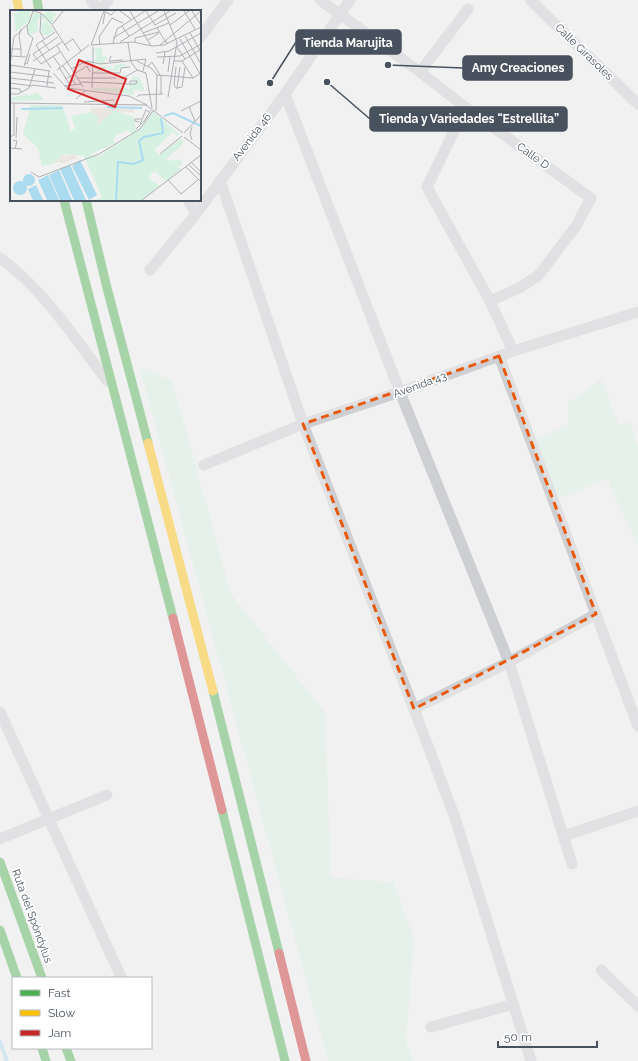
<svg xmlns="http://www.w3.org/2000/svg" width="638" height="1061" font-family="Raleway,sans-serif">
	<rect width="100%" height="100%" fill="#f2f1f1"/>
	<!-- green -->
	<path fill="#d6f1e2" d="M140 369 172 380 231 594 325 713 331 878 393 882 414 938 406 1041 413 1061H328Z
		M601 379 619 425 629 422 638 445V545L607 479 554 500 532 440 568 426V402L586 391Z"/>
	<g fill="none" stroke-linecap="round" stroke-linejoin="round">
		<!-- stream -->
		<path stroke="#aadbef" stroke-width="4" d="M0 1042 7 1061"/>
		<!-- street -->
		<path stroke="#cdcfd2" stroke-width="11" d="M91 0 98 11
			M320 0 420 72 469 110 591 198 576 226 538 276 519 288 490 301
			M530 0 638 104
			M100 11 108 0
			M200 38 228 0
			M420 72 468 9
			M285 94 400 392 509 662 572 864
			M469 110 459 121 427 187 490 301 513 351
			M220 180 303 424 414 709 455 818 531 1061
			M188 200 196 214
			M0 258C44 290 75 338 107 381
			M150 270 196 214 285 94 350 0
			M499 356 638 726
			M204 465 303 424 400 392 513 351 638 312
			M414 709 509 662 596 614
			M0 712 121 977
			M564 836 638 811
			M0 839 107 795
			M601 970 638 1006
			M431 1027 514 1004"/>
		<!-- fast -->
		<path stroke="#4caf50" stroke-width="9" d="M37 0 39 11
			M64 200 173 618
			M86 200 107 288 148 443
			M213 691 279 953
			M222 810 285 1061
			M0 862 42 978
			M0 930 17 978
			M42 1048 46 1061
			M66 1048 71 1061"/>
		<!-- slow -->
		<path stroke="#ffc107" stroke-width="9" d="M17 0 19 11
			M148 443 213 691"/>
		<!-- jam -->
		<path stroke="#c62828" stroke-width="9" d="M173 618 222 810
			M279 953 306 1061"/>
	</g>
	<!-- marked area -->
	<path d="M0 0H638V1061H0ZM499 356 596 614 414 709 303 424Z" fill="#f2f1f1" fill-opacity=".55" fill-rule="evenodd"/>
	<path fill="none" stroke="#e8590c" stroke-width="3" stroke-dasharray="8 5" stroke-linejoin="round" d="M499 356 596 614 414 709 303 424Z"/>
	<g text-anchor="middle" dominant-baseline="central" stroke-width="3.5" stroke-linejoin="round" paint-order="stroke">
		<!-- street labels -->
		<g font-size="11" fill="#48525e" stroke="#fff">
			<text transform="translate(584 52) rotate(44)">Calle Girasoles</text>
			<text transform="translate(252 137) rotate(-53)">Avenida 46</text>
			<text transform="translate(533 156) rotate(36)">Calle D</text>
			<text transform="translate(420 385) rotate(-20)">Avenida 43</text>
			<text transform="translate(32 916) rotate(70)">Ruta del Spóndylus</text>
		</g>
	</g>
	<!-- overview -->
	<g transform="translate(10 10)">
		<rect width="191" height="191" fill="#f2f1f1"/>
		<path d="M9 1H20L21 9 6 22 4 4ZM37 1 47 4 43 7 44 9 41 14 34 7 44 21 38 25H32L31 13H34L35 10 31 9 32 5ZM24 2 30 4 31 8H28V21L20 25 17 15ZM92 38V47L96 46 97 49 94 50 95 53 89 54 84 51 87 46 84 39ZM113 53 118 57 111 56 108 61H101L99 57 90 60V63L86 60 94 55 96 57 101 56 102 60 105 55ZM123 66 129 67 135 81 123 80 124 85 77 79 95 77 103 79 104 77 119 79V74L128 71 121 70ZM27 82 34 90 0 91V88L17 84 19 86ZM21 95H52L61 121 65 118 61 106 82 102 84 99 88 105 87 115 104 101 124 107 126 121 121 124 117 120 107 125 103 130 105 133 79 145 82 146H89L131 119 143 102 169 124 167 126 163 122 144 140 150 145 171 128 173 130V134L156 149 159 151 169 149 173 153 169 157 171 159 156 171 144 161 138 168 150 176 131 190H86L92 187 74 146 50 144 52 147 43 154 32 156 28 138 13 124Z" fill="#d6f1e2"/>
		<path d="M96 97 124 99 125 103 104 101 87 115 88 105 82 104 85 99 81 102 80 98ZM63 143 67 148 53 153 43 152 51 148 50 144 57 146Z" fill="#e9e7e0"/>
		<path d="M70 150 87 185 79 190 62 156ZM60 155 76 190H64L50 159ZM49 160 62 190H50L39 165ZM13 170a6 6 0 1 1 12 0a6 6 0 1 1-12 0ZM38 165 49 190H37L28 170ZM3 178a7 7 0 1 1 14 0a7 7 0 1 1-14 0ZM26 175 33 190H23L18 179Z" fill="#aadbef"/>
		<path fill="none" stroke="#aadbef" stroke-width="2" d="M97 97 132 98M11 99 53 98M154 106 163 103 191 116M106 190 108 152 124 154 133 150 129 131 134 127 153 123 151 108"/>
		<path fill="none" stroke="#aeb1b6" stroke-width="1" d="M23 1 31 3 42 14M53 1 42 15 59 41M94 1 101 5 105 1M110 1 121 9M120 1 141 36M136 1 145 15M154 1 167 32 158 87M174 1 185 19M182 1 191 15M31 3 30 22 34 29M93 14 95 2M145 15 166 3M160 15 179 1M112 16 119 26M147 18 157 34M11 19 9 26 11 39M133 23 159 13M180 23 191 42M175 26 191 54M48 27 23 44 31 54 50 42M103 28 148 1M170 29 190 64M32 30 39 40M138 30 149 23M110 32 160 1M125 32V28L149 22M103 33 107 19 135 1M110 33 123 32 142 36 154 35 191 17M118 33 121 52 127 60 136 63 142 98M90 34 89 27 102 8 113 13M54 35 63 29 71 41M81 35 94 1M81 35 110 33M150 35 191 1M47 36 73 77M83 37V53M167 37 175 49M1 39H11V47M146 43 159 41 191 23M1 46 16 47M43 46 50 56M101 46 99 51 113 50M147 47 170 46 191 34M23 51 52 32M127 51 141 58 147 65 183 68 191 63M164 51H172L190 40M172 51 183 68M15 53 17 54 20 44M153 54 155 42M0 55 4 27 19 13 23 1M0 55 40 61M14 56 23 28 18 24 17 15M53 56 66 75M138 56 142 52 150 65M49 57 60 75M166 57 164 75 167 79M41 58 26 35 45 22M61 59 77 51 90 54 136 49 133 61M47 60 79 35M0 62 42 67M158 62 160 46M43 63 57 78 119 86 137 95M82 63H110L111 58 120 57M0 68 44 73M0 68 1 55M67 68H106M56 69 77 56 80 62M112 69 127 60M70 72 102 73 118 74H126L127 71H120V74M0 73 22 76M22 75 46 78M37 76 39 61M54 76 71 74M0 78 10 79 11 83M82 78 83 52M167 78 172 77 175 57M167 78 170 57M0 84H8L19 78 25 59M151 84V65M127 87 129 85 153 84M66 89 75 81M74 92 104 90M0 93 136 95 173 123M179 97 185 111M146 101 147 65M171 101 191 91M129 112 125 111V109H131M130 114 136 100 139 102M126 119 135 110 141 100M174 123 191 105M0 127 4 125V94M174 127 191 140M6 128 7 107M3 130 7 131 5 139M182 130 180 124 182 117M0 138 12 139M150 144 172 126M181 152 191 162M179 155 191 166M176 157 191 172M21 162 29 167 89 144 130 119 143 101M158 170 171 184 189 169M132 190 191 145"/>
		<path fill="#d62828" fill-opacity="0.15" stroke="#d62828" stroke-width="2" d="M69 50 116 69 105 97 58 79Z"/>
		<rect width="191" height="191" fill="none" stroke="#48525e" stroke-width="2"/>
	</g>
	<!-- callouts -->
	<path fill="none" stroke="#48525e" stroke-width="1.5" d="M270 83L296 42M388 65L463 68M327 82L370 119"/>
	<g fill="#48525e" stroke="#fff" stroke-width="1.5">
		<circle cx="270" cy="83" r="4"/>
		<circle cx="388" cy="65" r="4"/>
		<circle cx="327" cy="82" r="4"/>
	</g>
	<g fill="#48525e" stroke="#48525e" stroke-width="1.5">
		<rect x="296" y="30" width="105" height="24" rx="4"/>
		<rect x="463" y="56" width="109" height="24" rx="4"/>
		<rect x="370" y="107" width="197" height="24" rx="4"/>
	</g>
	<g font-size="12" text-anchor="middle" font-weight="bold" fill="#fff">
		<text x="348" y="47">Tienda Marujita</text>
		<text x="518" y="72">Amy Creaciones</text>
		<text x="469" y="123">Tienda y Variedades “Estrellita”</text>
	</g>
	<!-- legend -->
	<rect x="12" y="977" width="140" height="72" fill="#ffffff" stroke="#b6babf"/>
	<rect x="20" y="990" width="20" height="6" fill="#4caf50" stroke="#b6babf"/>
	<text x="48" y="997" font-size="12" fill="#48525e">Fast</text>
	<rect x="20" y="1010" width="20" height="6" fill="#ffc107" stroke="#b6babf"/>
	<text x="48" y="1017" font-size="12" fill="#48525e">Slow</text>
	<rect x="20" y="1030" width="20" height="6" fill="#c62828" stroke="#b6babf"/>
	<text x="48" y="1037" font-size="12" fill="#48525e">Jam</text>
	<!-- scale -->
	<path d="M498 1041v6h99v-6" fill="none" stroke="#48525e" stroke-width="2"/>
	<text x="504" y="1041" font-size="12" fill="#48525e" stroke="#ffffff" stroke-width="3" paint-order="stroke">50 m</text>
</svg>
